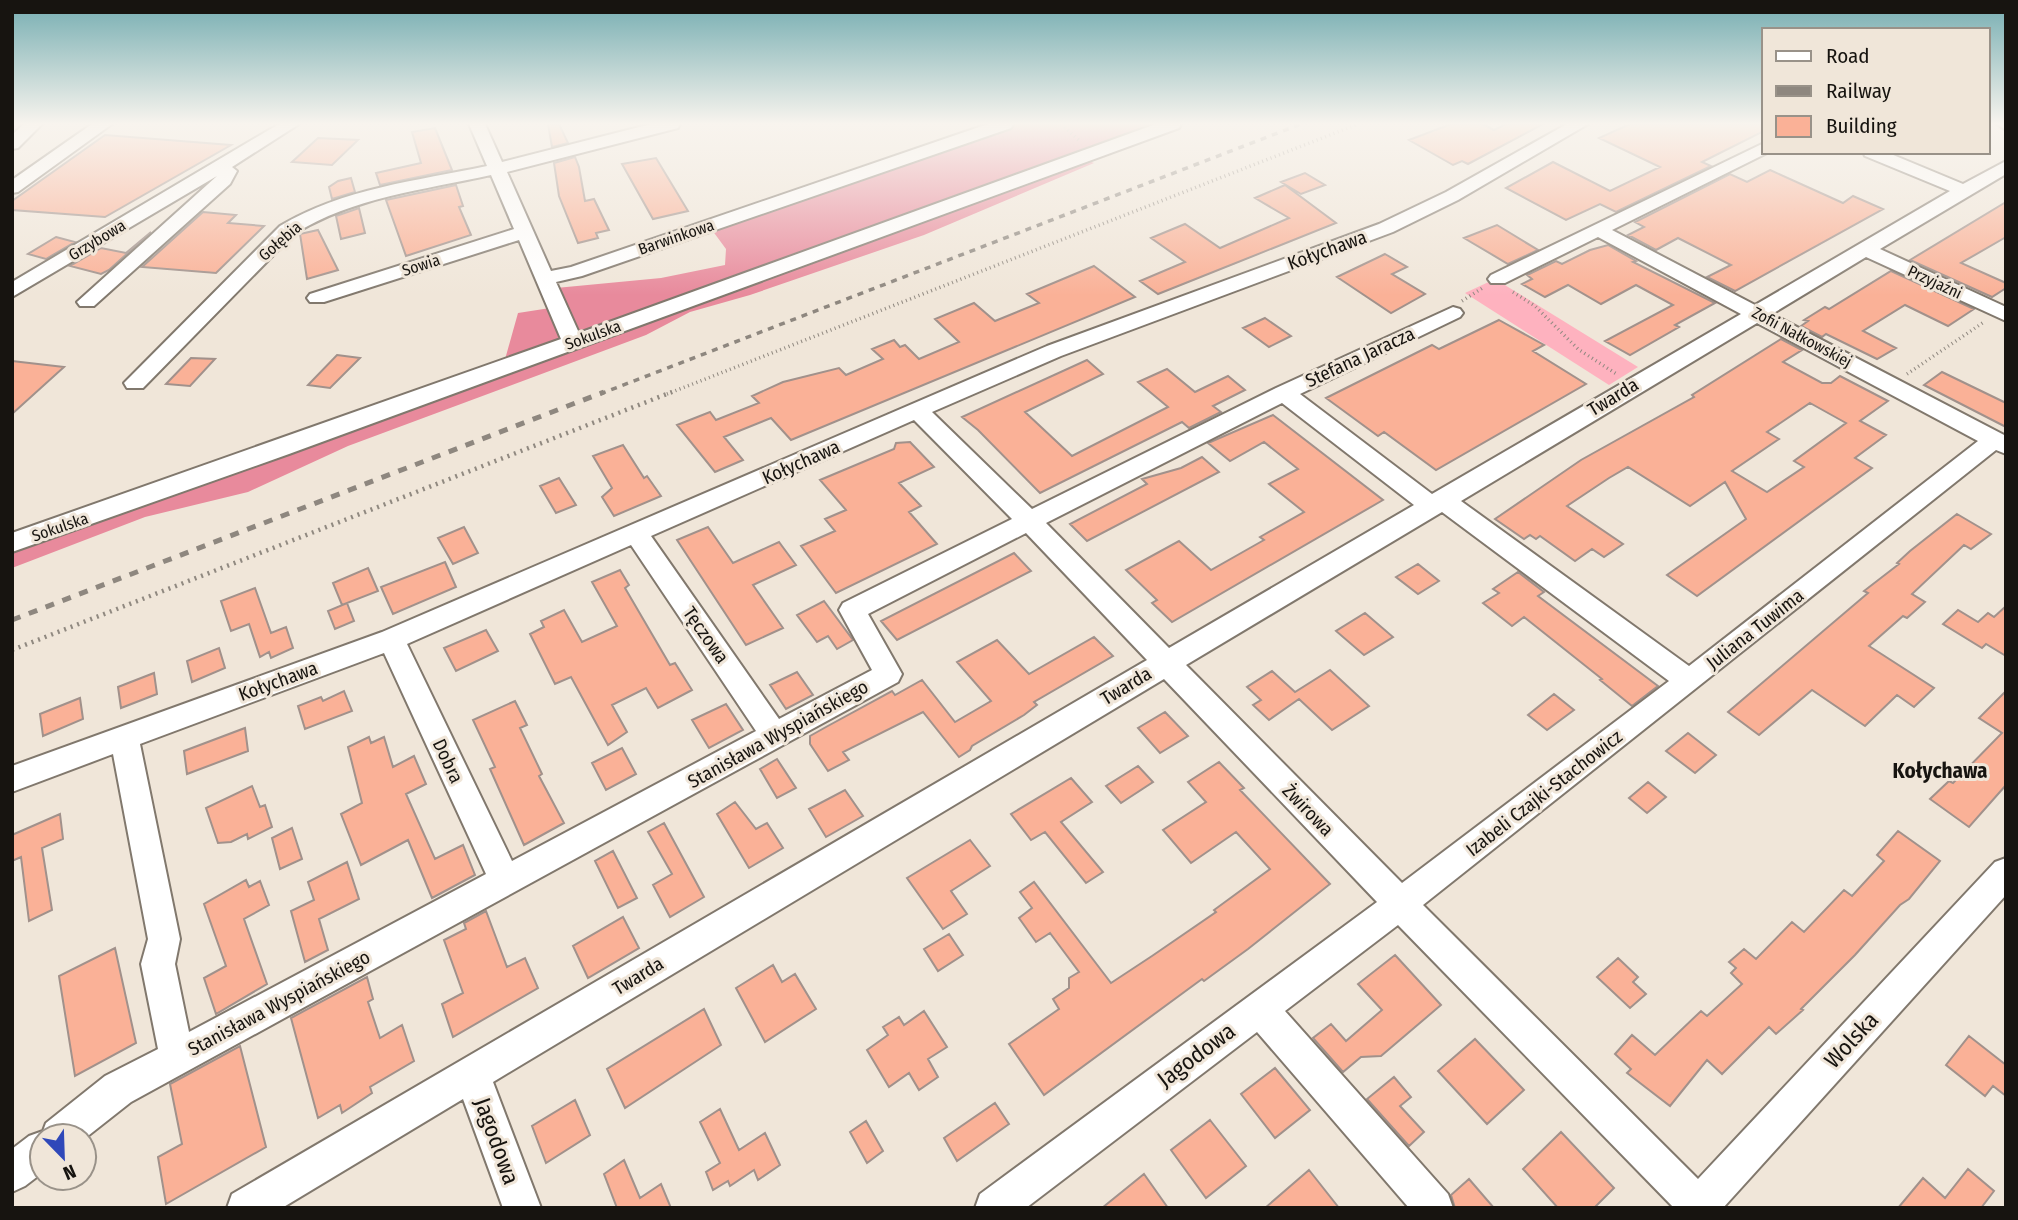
<svg xmlns="http://www.w3.org/2000/svg" width="2018" height="1220" font-family="'Fira Sans Condensed',sans-serif">
	<rect width="100%" height="100%" fill="#f0e6d9"/>
	<!-- green -->
	<path fill="#feb2bf" d="M1495 279 1638 367 1609 385 1465 293Z"/>
	<!-- forest -->
	<path fill="#e88a9c" d="M1016 124H1166L1073 154 1094 163 924 235 750 295 690 312 646 335 348 446 248 492 145 517 12 568V548L504 363 518 313 563 306 556 288 661 278 725 265 726 249 712 230Z"/>
	<!-- building -->
	<path fill="#fab197" stroke="#a1918b" stroke-width="2" fill-rule="evenodd" d="M548 124H559L568 143 552 147Z
		M1451 124H1483L1494 130 1506 124H1543L1468 164 1462 161 1453 165 1409 140Z
		M1630 124H1764V131L1702 162 1711 166 1616 212 1600 204 1566 220 1506 188 1553 162 1610 191 1660 167 1599 138Z
		M435 128 452 170 380 185 376 173 421 163 412 132Z
		M105 135 231 145 105 217 12 210V201Z
		M318 138 358 140 332 165 292 162Z
		M575 157 579 167 585 201 594 199 609 230 596 233 598 238 578 243 559 196 554 163Z
		M656 158 688 211 653 219 622 164Z
		M1770 170 1843 203 1853 196 1883 209 1735 291 1707 277 1731 265 1678 238 1656 250 1628 235 1644 227 1635 222 1730 174 1747 182Z
		M1305 173 1325 185 1301 194 1281 182Z
		M351 178 355 192 332 199 329 187 338 181Z
		M456 185 463 206 459 207 471 235 406 256 386 200Z
		M1285 185 1336 223 1158 294 1140 281 1185 262 1151 238 1185 224 1220 248 1289 218 1255 198Z
		M2006 202V237L1961 263 2006 283V288L1992 297 1910 260Z
		M359 208 365 233 341 239 336 216Z
		M203 212 236 215 228 223 264 226 216 273 142 267Z
		M1497 225 1538 250 1508 264 1464 238Z
		M318 230 338 270 307 279 300 234Z
		M151 232 109 270 101 274 70 266 101 248 126 253Z
		M56 237 75 242 46 259 28 254Z
		M1608 245 1636 261 1633 262 1715 303 1675 325 1679 327 1630 355 1605 341 1673 305 1636 285 1601 304 1568 285 1545 297 1522 284 1532 279 1527 275 1556 261 1562 264 1590 250Z
		M1385 254 1407 267 1392 274 1425 294 1391 313 1337 277Z
		M1094 266 1135 297 791 440 771 418 724 437 743 460 715 472 677 425 710 412 716 420 759 403 752 396 783 382 839 368 846 375 883 359 872 349 894 340 900 347 905 345 919 359 959 342 935 319 974 303 995 321 1039 303 1027 294Z
		M1891 271 1974 309 1948 326 1905 305 1863 331 1896 348 1877 359 1826 334 1822 337 1801 326 1808 321 1804 320 1825 307 1829 309Z
		M1265 318 1291 336 1269 347 1243 328Z
		M1499 320 1544 345 1533 351 1586 384 1436 470 1384 432 1378 436 1326 398 1432 345 1439 349Z
		M1781 339 1802 350 1783 362 1822 383H1831L1840 376 1888 401 1860 421 1886 435 1855 458 1872 468 1697 596 1667 575 1746 519 1725 482 1690 506 1628 467 1609 478 1567 506 1623 544 1604 557 1592 549 1575 561 1540 536 1536 539 1530 535 1524 539 1495 519 1581 460 1694 397 1692 395ZM1810 403 1846 423 1794 461 1804 467 1767 492 1732 471 1779 439 1767 432Z
		M337 355 360 358 330 388 308 385Z
		M191 358 215 359 190 386 166 384Z
		M1087 360 1103 374 1025 412 1072 456 1168 407 1138 382 1167 369 1195 392 1228 376 1245 390 1213 406 1221 412 1189 428 1182 422 1040 493 978 430 962 417Z
		M12 361 64 367 12 414Z
		M1942 372 2006 403V427L1924 385Z
		M1273 415 1383 500 1172 622 1152 603 1157 600 1126 570 1179 541 1211 570 1264 540 1260 537 1304 512 1269 484 1298 469 1264 442 1230 461 1208 443Z
		M910 442 934 467 899 483 921 506 909 512 937 544 836 593 801 546 835 531 825 519 846 510 820 480 894 449 896 443Z
		M623 445 644 478 647 476 661 496 614 516 602 497 612 488 593 456Z
		M1202 457 1219 472 1087 541 1070 524 1147 484 1142 479 1181 468Z
		M559 478 576 505 556 513 540 486Z
		M1957 514 1991 534 1971 549 1964 545 1912 594 1925 602 1907 618 1903 616 1869 646 1934 688 1914 707 1897 695 1865 726 1812 690 1759 735 1728 712 1868 593 1864 591 1899 564 1897 563 1910 551Z
		M464 527 478 553 453 564 438 538Z
		M708 527 733 563 779 542 796 565 753 585 783 628 746 645 677 540Z
		M1014 553 1031 571 897 640 881 621Z
		M445 562 456 587 393 614 381 587Z
		M1418 564 1439 581 1418 594 1396 577Z
		M368 568 378 591 342 605 333 583Z
		M620 570 629 585 625 588 670 665 675 663 692 690 658 708 646 688 612 705 627 732 608 745 571 677 555 684 530 634 544 627 541 621 564 610 582 642 617 626 592 582Z
		M1518 572 1544 592 1538 596 1658 686 1632 706 1600 680 1602 679 1524 617 1512 626 1483 603 1499 593 1493 589Z
		M255 588 271 633 286 627 293 648 271 658 269 652 260 657 249 624 231 631 221 601Z
		M824 601 853 640 837 649 828 636 817 642 797 615Z
		M347 603 354 621 335 629 328 611Z
		M2006 606V656L1986 644 1982 648 1943 624 1958 610 1978 622 1988 613 1994 617Z
		M1365 613 1393 637 1364 655 1336 631Z
		M486 630 498 651 456 671 444 648Z
		M1094 637 1113 656 1034 702 1037 705 1024 715 972 746 970 750 959 757 923 712 843 752 849 760 828 771 810 744V736L826 727 892 691 895 695 922 680 955 722 991 701 957 662 997 640 1029 674Z
		M219 648 225 668 192 682 187 661Z
		M1330 670 1369 706 1332 730 1299 699 1269 720 1253 705 1261 700 1247 687 1272 671 1295 692Z
		M797 672 813 695 786 709 770 685Z
		M154 673 157 694 121 708 118 687Z
		M344 691 352 711 305 729 298 706 321 697 323 701Z
		M2006 691V785L1969 827 1930 799 1949 781 1953 783 2002 733 1979 718Z
		M1554 694 1574 710 1547 730 1528 715Z
		M80 698 83 719 43 736 40 714Z
		M515 701 527 725 520 728 542 774 539 776 564 823 524 845 490 769 495 767 473 720Z
		M726 704 743 730 709 748 692 720Z
		M1165 712 1188 736 1160 753 1138 728Z
		M245 728 248 751 187 774 184 751Z
		M1688 733 1716 755 1695 773 1666 751Z
		M369 737 371 743 384 737 393 767 414 756 426 784 406 794 435 859 463 845 475 875 432 898 408 840 361 865 341 814 362 803 348 747Z
		M622 748 636 774 606 790 592 763Z
		M777 759 796 788 777 798 760 769Z
		M1219 762 1244 788 1240 790 1330 884 1248 949 1204 981 1202 979 1044 1095 1009 1044 1059 1009 1053 999 1069 988V978L1079 972 1050 933 1036 942 1019 918 1032 908 1020 892 1034 882 1111 983 1152 956 1216 912 1214 910 1270 869 1236 832 1191 863 1163 830 1206 802 1188 782Z
		M1138 766 1153 782 1121 803 1106 786Z
		M1071 778 1092 802 1061 822 1103 872 1086 883 1045 832 1031 840 1011 814Z
		M1648 782 1666 797 1647 813 1629 798Z
		M252 786 260 807 265 805 272 827 248 839 247 834 231 842 218 843 206 808Z
		M845 790 863 816 826 837 809 809Z
		M735 802 756 829 767 823 783 848 749 868 717 814Z
		M60 814 63 839 42 848 52 910 29 921 21 857 12 861V835Z
		M664 823 704 897 670 917 653 885 672 874 648 832Z
		M292 828 302 859 280 869 272 838Z
		M1898 831 1940 861 1909 899 1900 905 1855 955 1801 1009 1803 1010 1776 1034 1769 1027 1722 1074 1707 1060 1670 1106 1627 1073 1631 1069 1615 1054 1632 1035 1655 1055 1701 1011 1707 1016 1742 984 1731 973 1736 968 1729 962 1744 949 1756 959 1792 922 1804 932 1844 890 1852 896 1884 861 1877 855Z
		M970 840 990 866 951 891 967 914 943 929 907 878Z
		M613 851 637 898 618 908 595 861Z
		M347 862 359 899 319 919 328 950 305 962 291 911 314 900 308 882Z
		M246 880 249 887 260 881 269 905 244 919 267 984 216 1014 204 978 226 966 204 904Z
		M486 911 507 967 525 958 538 988 453 1037 442 1004 463 993 444 940 466 929 464 923Z
		M623 917 639 948 588 978 573 946Z
		M949 934 963 955 938 971 924 949Z
		M115 948 136 1043 75 1076 59 976Z
		M1395 955 1441 1005 1381 1056 1361 1057 1343 1072 1313 1038 1331 1024 1346 1041 1382 1010 1358 984Z
		M1618 958 1638 977 1633 982 1646 994 1630 1008 1597 977Z
		M773 965 782 982 795 974 816 1009 765 1042 736 988Z
		M367 977 373 999 368 1002 380 1038 402 1025 414 1061 370 1087 372 1093 342 1113 340 1105 318 1118 291 1018Z
		M704 1009 721 1045 625 1108 607 1069Z
		M924 1011 947 1047 928 1059 938 1077 919 1090 909 1073 889 1087 867 1050 888 1035 883 1027 899 1017 904 1025Z
		M1969 1036 2006 1065V1096L1993 1086 1985 1096 1946 1065Z
		M1475 1039 1524 1090 1487 1124 1438 1071Z
		M240 1046 266 1147 166 1204 158 1157 182 1144 170 1084Z
		M1275 1068 1310 1110 1275 1138 1241 1094Z
		M1394 1077 1411 1097 1400 1106 1424 1132 1409 1146 1367 1099Z
		M575 1100 590 1135 546 1163 532 1126Z
		M995 1103 1009 1124 957 1161 944 1138Z
		M720 1109 739 1150 765 1133 780 1165 758 1180 754 1170 730 1186 728 1181 713 1190 706 1172 720 1163 700 1122Z
		M1210 1120 1246 1166 1206 1198 1171 1150Z
		M866 1121 883 1151 867 1163 850 1132Z
		M1561 1132 1614 1188 1594 1208H1558L1523 1169Z
		M624 1160 640 1198 661 1184 671 1208H617L604 1174Z
		M1968 1169 1994 1191 1981 1208H1898L1923 1178 1945 1198Z
		M1309 1170 1339 1208H1265Z
		M1144 1174 1168 1208H1102Z
		M1469 1179 1494 1208H1455L1451 1195Z"/>
	<g fill="none" stroke-linecap="round" stroke-linejoin="round">
		<!-- minor casing -->
		<g stroke="#81786d" stroke-width="4">
			<path id="minor" d="M24 124H42L18 148 12 149V135Z
				M92 124H112L18 192 12 193V180Z
				M279 124H299L232 167 237 171 230 184 94 306H80L77 302 217 176 12 297V282Z
				M469 124H485L502 162 651 124H680L678 128 507 172 551 271 571 267 988 124H1013L1011 128 582 276 556 282 579 333 1156 124H1181L1179 128 289 454 12 552V533L561 339 519 240 324 302H310L307 298 310 294 514 229 491 175C424 190 353 197 294 234L143 388H127L124 383 280 226C343 188 417 181 487 166Z
				M1567 124H1588L1458 200 1393 232 1061 356 932 412 1032 509 1276 388 1453 307 1460 309 1463 313 1460 317 1300 394 1432 494 1741 314 1598 237 1505 283H1491L1488 279 1491 275 1764 143V152H1769L1612 230 1755 305 1950 191 1865 156 1863 152H1886L1963 184 2006 161V174L1880 249 2006 307V321L1866 257 1772 314 2006 436V454L1996 450 1423 905 1698 1179 1995 862 2006 858V895L1723 1208H1674L1398 925 1285 1011 1448 1194 1453 1208H1409L1257 1032 1026 1208H975L980 1194 1377 902 1164 679 493 1082 541 1208H503L463 1099 282 1208H227L232 1194 1147 660 1026 533 868 614 902 674 898 682 131 1102 84 1139V1136H42V1173L25 1186 12 1192V1149L29 1136 43 1131 46 1123 105 1076 158 1049 141 964 148 939 113 754 12 792V766L382 632 1047 346 1379 224 1446 192ZM1757 323 1978 441 1689 666 1461 501ZM1282 403 1414 505 1169 648 1046 523ZM914 420 1012 519 843 603 839 610 872 670 779 719 651 536ZM1442 512 1669 681 1402 883 1186 665ZM631 545 756 731 512 861 407 644ZM384 653 486 874 189 1032 175 964 180 939 140 744Z
				M1997 124H2006V130Z"/>
		</g>
		<!-- path-far1 -->
		<path stroke="#908980" stroke-width="3.5" stroke-dasharray="1 3.5" stroke-linecap="butt" d="M1061 124 1079 140
			M1513 292 1535 306 1578 349 1618 375
			M1462 301 1484 287
			M1907 374 1984 322
			M667 394 1358 124"/>
		<!-- path -->
		<path stroke="#908980" stroke-width="4.5" stroke-dasharray="2 5" stroke-linecap="butt" d="M12 650 672 392"/>
		<!-- minor -->
		<use href="#minor" fill="#fff" fill-rule="evenodd"/>
		<!-- rail-far1 -->
		<path stroke="#8e877f" stroke-width="3.5" stroke-dasharray="6 6" stroke-linecap="butt" d="M600 394 1301 124"/>
		<!-- rail -->
		<path stroke="#8e877f" stroke-width="5" stroke-dasharray="9 9" stroke-linecap="butt" d="M12 620 604 392"/>
	</g>
	<!-- sky -->
	<linearGradient id="sky" x2="0" y2="1"><stop stop-color="#75adb1"/><stop offset="0.42" stop-color="#f8f4ee"/><stop offset="1" stop-color="#f8f4ee" stop-opacity="0"/></linearGradient>
	<rect width="2018" height="295" fill="url(#sky)"/>
	<g text-anchor="middle" dominant-baseline="central" stroke-width="6" stroke-linejoin="round" paint-order="stroke">
		<!-- far-street labels -->
		<g font-size="16" fill="#171410" stroke="#f0e6d9">
			<text transform="translate(676 237) rotate(-19)">Barwinkowa</text>
			<text transform="translate(97 240) rotate(-31)">Grzybowa</text>
			<text transform="translate(280 241) rotate(-41)">Gołębia</text>
			<text transform="translate(421 265) rotate(-18)">Sowia</text>
			<text transform="translate(1935 282) rotate(25)">Przyjaźni</text>
			<text transform="translate(593 335) rotate(-20)">Sokulska</text>
			<text transform="translate(1802 337) rotate(28)">Zofii Nałkowskiej</text>
			<text transform="translate(60 527) rotate(-19)">Sokulska</text>
		</g>
		<!-- street labels -->
		<g font-size="19" fill="#171410" stroke="#f0e6d9">
			<text transform="translate(1327 250) rotate(-20)">Kołychawa</text>
			<text transform="translate(1360 357) rotate(-25)">Stefana Jaracza</text>
			<text transform="translate(1613 397) rotate(-31)">Twarda</text>
			<text transform="translate(801 462) rotate(-24)">Kołychawa</text>
			<text transform="translate(1755 629) rotate(-38)">Juliana Tuwima</text>
			<text transform="translate(706 635) rotate(55)">Tęczowa</text>
			<text transform="translate(278 681) rotate(-20)">Kołychawa</text>
			<text transform="translate(1126 686) rotate(-31)">Twarda</text>
			<text transform="translate(778 734) rotate(-29)">Stanisława Wyspiańskiego</text>
			<text transform="translate(448 761) rotate(65)">Dobra</text>
			<text transform="translate(1544 793) rotate(-38)">Izabeli Czajki-Stachowicz</text>
			<text transform="translate(1308 810) rotate(46)">Żwirowa</text>
			<text transform="translate(638 976) rotate(-31)">Twarda</text>
			<text transform="translate(279 1003) rotate(-28)">Stanisława Wyspiańskiego</text>
		</g>
		<!-- neighbourhood labels -->
		<g font-size="21" font-weight="bold" fill="#171410" stroke="#f0e6d9">
			<text x="1940" y="771">Kołychawa</text>
		</g>
		<!-- near-street labels -->
		<g font-size="23" fill="#171410" stroke="#f0e6d9">
			<text transform="translate(1851 1040) rotate(-47)">Wolska</text>
			<text transform="translate(1196 1055) rotate(-37)">Jagodowa</text>
			<text transform="translate(497 1141) rotate(70)">Jagodowa</text>
		</g>
	</g>
	<!-- border -->
	<rect width="2018" height="1220" fill="none" stroke="#171410" stroke-width="28"/>
	<!-- legend -->
	<rect x="1762" y="28" width="228" height="126" fill="#f0e6d9" stroke="#999289" stroke-width="2"/>
	<rect x="1776" y="51" width="35" height="10" fill="#ffffff" stroke="#999289" stroke-width="2"/>
	<text x="1826" y="63" font-size="21" fill="#171410">Road</text>
	<rect x="1776" y="86" width="35" height="10" fill="#8e877f" stroke="#999289" stroke-width="2"/>
	<text x="1826" y="98" font-size="21" fill="#171410">Railway</text>
	<rect x="1776" y="116" width="35" height="21" fill="#fab197" stroke="#999289" stroke-width="2"/>
	<text x="1826" y="133" font-size="21" fill="#171410">Building</text>
	<!-- north arrow -->
	<g transform="translate(63 1157) rotate(157)"><circle r="33" fill="#f0e6d9" stroke="#999289" stroke-width="2"/>
	<path d="M0-5L12 26L0 18L-12 26Z" fill="#2f48b9"/>
	<text y="-10" font-size="19" font-weight="bold" text-anchor="middle" fill="#171410">N</text>
	</g>
</svg>
